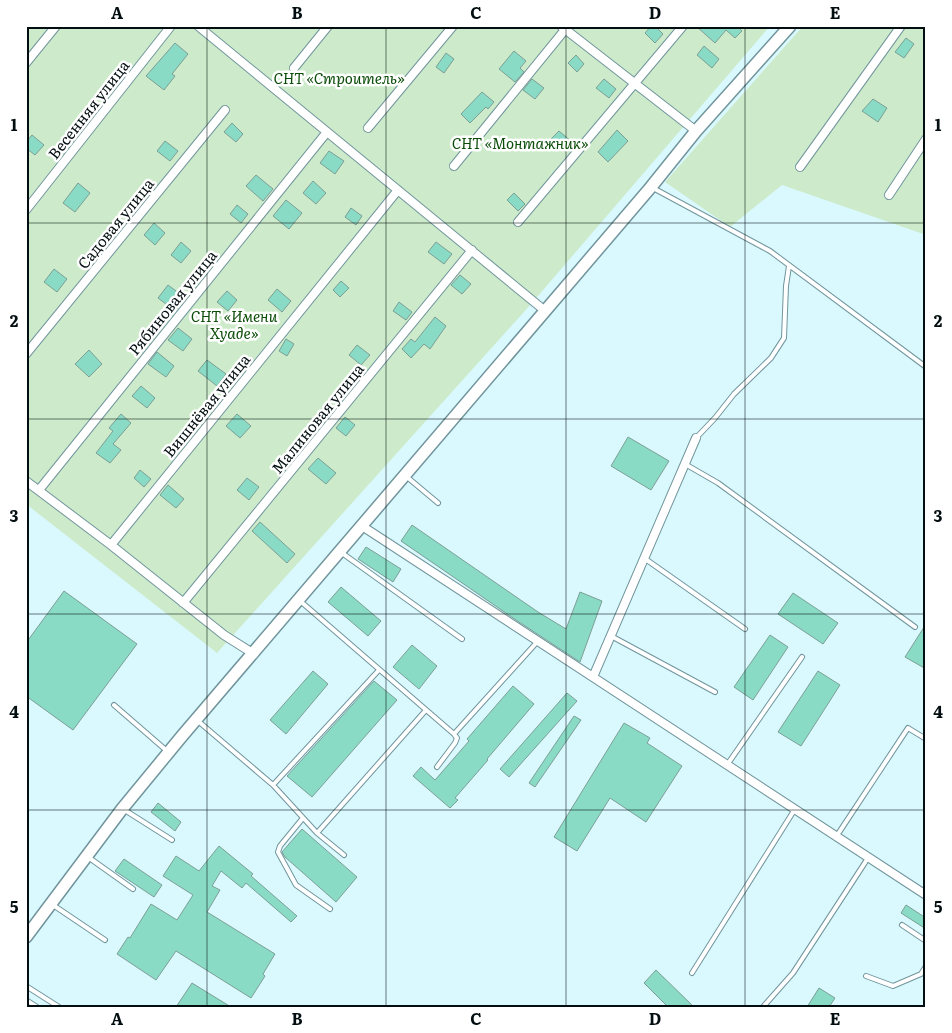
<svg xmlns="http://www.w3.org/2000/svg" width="952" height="1033" font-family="Literata,serif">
	<rect width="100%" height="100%" fill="#daf9ff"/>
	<!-- green -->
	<path fill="#cdebca" d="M26 26H770L532 303 217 653 26 504Z
		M803 26H926V235L782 185 730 227 665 182Z"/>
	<!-- building -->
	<path fill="#89dbc6" stroke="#7c9f95" d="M651 26H655L663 34 655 43 645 33Z
		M696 26H737L742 31 735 38 726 30 715 43Z
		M906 38 914 44 904 58 895 52Z
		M175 43 188 54 172 74 175 76 164 90 146 76Z
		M704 46 719 59 712 68 697 55Z
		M514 51 526 61 520 68 524 72 515 82 499 69Z
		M446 53 454 59 444 73 436 67Z
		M576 55 584 64 577 72 568 63Z
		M532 79 544 88 535 99 523 90Z
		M604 79 616 89 609 98 596 88Z
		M482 92 494 102 488 109 486 107 470 123 461 114Z
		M873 99 887 108 878 122 862 111Z
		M232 123 243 134 236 142 224 132Z
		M617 130 628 141 608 162 598 152Z
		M559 131 572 142 564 151 551 139Z
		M32 135 44 145 35 155 26 148V142Z
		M165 141 178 151 170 161 157 151Z
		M329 151 344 161 335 174 320 163Z
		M256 175 273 189 263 201 246 186Z
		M313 181 326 193 316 204 303 193Z
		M78 183 90 193 75 212 63 203Z
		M514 193 525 204 518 211 507 200Z
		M286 200 302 213 289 229 273 216Z
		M237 205 248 214 241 223 230 214Z
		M351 208 362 216 356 225 345 217Z
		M154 223 165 233 155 245 144 235Z
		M181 242 191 251 181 263 171 255Z
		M436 242 452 254 444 264 428 252Z
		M54 269 67 279 57 292 44 282Z
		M460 275 471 284 462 294 451 285Z
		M341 281 349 288 340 297 333 290Z
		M168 285 180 294 170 307 158 298Z
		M277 289 291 301 282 312 268 300Z
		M227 291 237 300 228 311 217 302Z
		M399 302 412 312 406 320 393 311Z
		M435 317 446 326 430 349 424 344 411 358 402 349 411 339 415 342Z
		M178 328 192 339 183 351 168 340Z
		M286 339 294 344 287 356 279 351Z
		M357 345 370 355 361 365 349 355Z
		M89 350 102 364 89 377 75 364Z
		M157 352 174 366 166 377 148 364Z
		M207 360 226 374 217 386 198 371Z
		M141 386 155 398 147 408 132 396Z
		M121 414 131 423 113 444 121 450 110 463 96 453 113 431 109 428Z
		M237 414 251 426 240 438 226 426Z
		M345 417 355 425 346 436 336 428Z
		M628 437 669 461 651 490 611 466Z
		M318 458 336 473 326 484 308 469Z
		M140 470 151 479 144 487 134 478Z
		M247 478 259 487 249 500 237 490Z
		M168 485 184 499 176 508 160 495Z
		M260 522 295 554 287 563 252 531Z
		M412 525 538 612 566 629 580 592 602 601 580 662 516 620 401 541Z
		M366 547 401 569 393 582 358 559Z
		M341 587 381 621 368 636 328 602Z
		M64 591 137 644 73 730 26 696V643Z
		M793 593 838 623 823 644 778 614Z
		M926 624V669L905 657Z
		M770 635 788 647 753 700 734 687Z
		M412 645 437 666 419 689 393 667Z
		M313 671 328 684 286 734 270 720Z
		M818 671 840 685 801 746 778 732Z
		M374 681 397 700 312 797 287 776Z
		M513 686 534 704 487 759 488 760 455 798 458 800 450 808 413 776 421 767 435 780 469 741 467 739Z
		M567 693 577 701 509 777 500 769Z
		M574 716 581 720 535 787 529 783Z
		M624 723 650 738 647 743 682 766 646 822 610 798 577 851 554 837Z
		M158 803 181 822 175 831 151 812Z
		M302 829 357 877 336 902 285 857 282 852Z
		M219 846 253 874 251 876 297 916 291 922 246 883 242 888 221 871 212 886 220 890 207 912 275 954 263 974 265 976 251 998 176 951 156 980 117 954 128 937 130 938 151 904 177 920 193 895 163 876 176 856 199 871Z
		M124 859 162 885 154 897 115 871Z
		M906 905 926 918V929L901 913Z
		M656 970 694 1007H668L644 983Z
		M192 983 231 1007H176Z
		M819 988 835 998 829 1007H807Z"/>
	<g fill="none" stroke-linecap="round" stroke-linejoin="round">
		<!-- lane casing -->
		<g stroke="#71959c" stroke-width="6">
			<path id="lane" d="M653 188 770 251 926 367
				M696 438 715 418 734 394 771 358 784 338 786 286 789 266
				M685 464 718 483 915 627
				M407 477 438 503
				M342 553 462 639
				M644 558 745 629
				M299 600 454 734 538 641
				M611 636 715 692
				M114 705 167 751
				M198 721 273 785 317 833 426 710
				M727 765 802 657
				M437 767 455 743 457 738 454 734
				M273 785 379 670
				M123 809 172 840
				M303 818 280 846 278 852 296 885 330 909
				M317 833 344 855
				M836 837 908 728 926 739
				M88 857 133 889
				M53 905 105 940
				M902 925 926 941
				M692 973 795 809
				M866 976 893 986 921 974 926 966
				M26 986 59 1007
				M26 1000 37 1007
				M763 1007 793 973 868 858"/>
		</g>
		<!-- street casing -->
		<g stroke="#71959c" stroke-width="10">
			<path id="street" d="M198 26 544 310
				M561 26 696 131
				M26 63 56 26
				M294 68 328 26
				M368 128 453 26
				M454 166 568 26
				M800 167 901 26
				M889 195 926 139
				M26 210 171 26
				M518 222 683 26
				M26 354 225 110
				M26 481 111 545 224 635 254 654
				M39 490 327 132
				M362 526 926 895
				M111 545 398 190
				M183 603 472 250
				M593 677 696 438"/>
		</g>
		<!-- secondary casing -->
		<g stroke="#71959c" stroke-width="14">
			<path id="secondary" d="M26 937 122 809 182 736 651 187 696 131 790 26"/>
		</g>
		<!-- lane -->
		<use href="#lane" stroke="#fff" stroke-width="4"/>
		<!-- street -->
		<use href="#street" stroke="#fff" stroke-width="8"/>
		<!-- secondary -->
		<use href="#secondary" stroke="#fff" stroke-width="11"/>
	</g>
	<!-- grid -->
	<path fill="none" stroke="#030e11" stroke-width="1" stroke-opacity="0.55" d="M207 26V1007M386 26V1007M566 26V1007M745 26V1007M26 223H926M26 419H926M26 614H926M26 810H926"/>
	<g text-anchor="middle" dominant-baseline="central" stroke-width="5" stroke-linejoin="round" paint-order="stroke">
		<!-- park labels -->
		<g font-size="15" font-style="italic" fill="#0b4d08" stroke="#fff">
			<text x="339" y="77">СНТ «Строитель»</text>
			<text x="520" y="142">СНТ «Монтажник»</text>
			<text x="234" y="315">СНТ «Имени<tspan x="234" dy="17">Хуаде»</tspan></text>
		</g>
		<!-- street labels -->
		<g font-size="15" fill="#030e11" stroke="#fff">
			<text transform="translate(88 109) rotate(-52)">Весенняя улица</text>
			<text transform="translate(115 223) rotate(-51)">Садовая улица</text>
			<text transform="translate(172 302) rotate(-51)">Рябиновая улица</text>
			<text transform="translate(206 405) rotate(-51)">Вишнёвая улица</text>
			<text transform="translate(317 418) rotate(-51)">Малиновая улица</text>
		</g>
	</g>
	<!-- border -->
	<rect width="952" height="1033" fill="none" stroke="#ffffff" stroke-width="55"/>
	<rect x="28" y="28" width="896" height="978" fill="none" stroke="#030e11" stroke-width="2"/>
	<g font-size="16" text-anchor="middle" font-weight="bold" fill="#030e11">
		<text x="117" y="19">A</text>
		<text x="297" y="19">B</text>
		<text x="476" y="19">C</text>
		<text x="655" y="19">D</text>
		<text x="835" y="19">E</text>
		<text x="14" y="131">1</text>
		<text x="938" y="131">1</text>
		<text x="14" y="327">2</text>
		<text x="938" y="327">2</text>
		<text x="14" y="522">3</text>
		<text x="938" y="522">3</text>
		<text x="14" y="718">4</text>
		<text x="938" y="718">4</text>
		<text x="14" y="913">5</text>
		<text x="938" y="913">5</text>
		<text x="117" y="1025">A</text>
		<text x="297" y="1025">B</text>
		<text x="476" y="1025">C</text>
		<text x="655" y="1025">D</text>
		<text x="835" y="1025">E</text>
	</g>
</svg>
